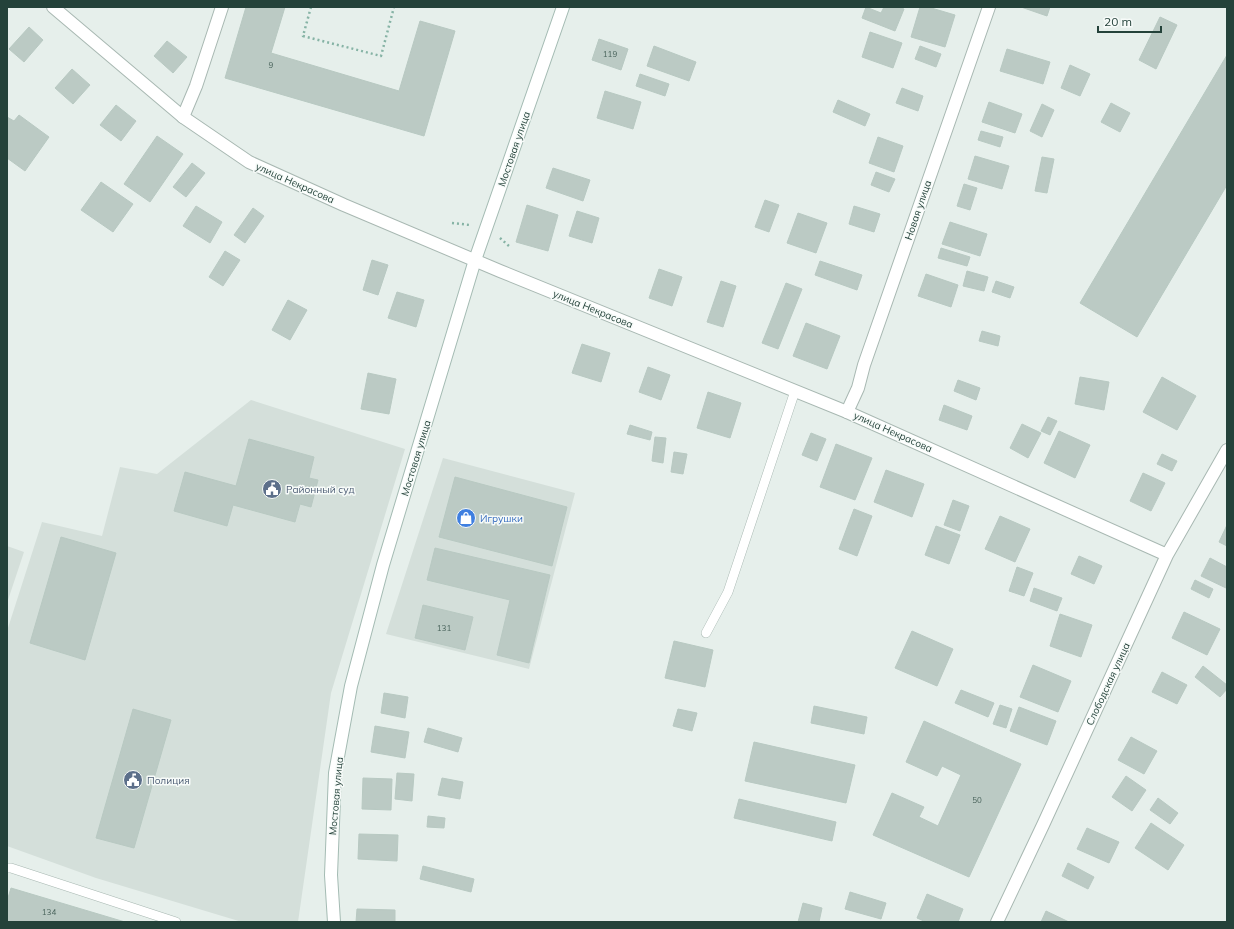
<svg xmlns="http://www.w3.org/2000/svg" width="1234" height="929" font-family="Mulish,sans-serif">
	<rect width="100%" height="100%" fill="#e6efeb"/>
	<!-- built -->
	<path fill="#d4dfda" d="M251 400 405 449 331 693 298 922H242L96 878 7 846V631L42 522 102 536 120 467 157 474Z
		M443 458 575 493 529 669 386 634Z
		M7 546 24 552 7 603Z"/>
	<!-- building -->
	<path fill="#bbcac4" stroke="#b8c9c2" d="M246 7H285L271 53 399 91 420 21 455 31 424 136 225 78Z
		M866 7 881 13 884 7H899L904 9 895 31 862 18Z
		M920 7H928L955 15 945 47 911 37Z
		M1021 7H1050L1047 16Z
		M1160 17 1177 25 1156 69 1139 60Z
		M29 27 43 40 24 62 9 49Z
		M870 32 902 43 893 68 862 57Z
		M599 39 628 49 621 70 592 60Z
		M167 41 187 57 173 73 154 56Z
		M654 46 696 62 689 81 647 66Z
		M920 46 941 54 936 67 915 59Z
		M1007 49 1050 62 1043 84 1000 71Z
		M1227 55V185L1137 337 1080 303Z
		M1070 65 1090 74 1080 96 1061 88Z
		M72 69 90 85 73 104 55 88Z
		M640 74 669 84 665 96 636 86Z
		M902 88 923 96 918 111 896 103Z
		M605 91 641 102 633 129 597 118Z
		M838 100 870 114 865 126 833 112Z
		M989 102 1022 114 1015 133 982 122Z
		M1111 103 1130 113 1120 132 1101 122Z
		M1042 104 1054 110 1042 137 1030 131Z
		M116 105 136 121 121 141 100 125Z
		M19 115 49 137 25 171 7 158V117L14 121Z
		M981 131 1003 137 1000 147 978 140Z
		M157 136 183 154 150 202 124 184Z
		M878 137 903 146 894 172 869 163Z
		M975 156 1009 166 1002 189 968 179Z
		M1042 157 1054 159 1047 193 1035 191Z
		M192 163 205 173 186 197 173 187Z
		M553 168 590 180 583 201 546 188Z
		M876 172 895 179 889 192 871 185Z
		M101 182 133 204 113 232 81 210Z
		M964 184 977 188 970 210 957 206Z
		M765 200 779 205 769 232 755 227Z
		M527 205 558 215 548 251 516 242Z
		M196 206 222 222 210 243 183 226Z
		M854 206 880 214 874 232 849 224Z
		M253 208 264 216 245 243 234 235Z
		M577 211 599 218 592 243 569 236Z
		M798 213 827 223 816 253 787 243Z
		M950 222 987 234 980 256 942 244Z
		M941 248 970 257 967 266 938 258Z
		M225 251 240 260 223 286 209 277Z
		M372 260 388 265 378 295 363 290Z
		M820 261 862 275 857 290 815 275Z
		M659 269 682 277 672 306 649 298Z
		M967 271 988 277 984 291 963 286Z
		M926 274 958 285 951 307 918 296Z
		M721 281 736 286 723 327 707 322Z
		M996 281 1014 287 1010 298 992 292Z
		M786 283 802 289 778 349 762 343Z
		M397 292 424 300 416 327 388 318Z
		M288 300 307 310 290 340 272 330Z
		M806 323 840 336 827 369 793 356Z
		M982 331 1000 336 998 346 979 341Z
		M582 344 610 353 601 382 572 373Z
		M648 367 670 375 661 400 639 392Z
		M368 373 396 379 389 414 361 409Z
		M1080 377 1109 382 1104 410 1075 404Z
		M1162 377 1196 396 1177 430 1143 412Z
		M958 380 980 388 976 400 954 391Z
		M708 392 741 403 730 438 697 428Z
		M944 405 972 416 967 430 939 420Z
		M1048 417 1057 421 1050 435 1041 431Z
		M1022 424 1041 433 1028 458 1010 448Z
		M630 425 652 432 650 440 627 434Z
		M1059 431 1090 445 1075 478 1044 463Z
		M811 433 826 439 817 461 802 455Z
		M655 437 666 438 663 463 652 461Z
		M249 439 314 457 309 478 318 480 311 507 300 504 295 522 233 505 227 526 174 511 185 472 236 486Z
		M836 444 872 458 855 500 820 487Z
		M674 452 687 454 683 474 671 472Z
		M1162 454 1177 461 1172 471 1157 464Z
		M886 470 924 484 912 517 874 502Z
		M1143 473 1165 483 1151 511 1130 501Z
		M455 477 567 507 552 566 439 537Z
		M953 500 969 506 960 531 944 525Z
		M854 509 872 516 857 556 839 549Z
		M1000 516 1030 529 1015 562 985 549Z
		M1227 525V546L1219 542Z
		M936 526 960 535 949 564 925 555Z
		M61 537 116 553 85 660 30 643Z
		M435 548 550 575 529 663 497 655 510 600 427 580Z
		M1079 556 1102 566 1094 584 1071 574Z
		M1210 558 1227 567V586L1226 588 1201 576Z
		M1017 567 1033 573 1024 596 1009 591Z
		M1195 580 1213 589 1209 598 1191 589Z
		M1034 588 1062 598 1057 611 1030 601Z
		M423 605 473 617 465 650 415 638Z
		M1184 612 1220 629 1207 655 1172 638Z
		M1060 614 1092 625 1081 657 1050 646Z
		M912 631 953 649 937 686 895 668Z
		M674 641 713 650 705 687 665 678Z
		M1033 665 1071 681 1058 712 1020 697Z
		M1203 666 1227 685V689L1220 697 1195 677Z
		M1162 672 1187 685 1177 704 1152 692Z
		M961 690 994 703 988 717 955 703Z
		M384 693 408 697 405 718 381 713Z
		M1000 705 1012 709 1006 728 993 724Z
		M814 706 867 717 864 734 811 723Z
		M1019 707 1056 721 1047 745 1010 731Z
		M133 709 171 720 134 848 96 838Z
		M678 709 697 713 692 731 673 726Z
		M924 721 1021 764 969 877 873 835 892 793 924 807 919 817 938 826 961 775 942 766 937 776 906 762Z
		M375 726 409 732 405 758 371 752Z
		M428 728 462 738 458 752 424 742Z
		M1131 737 1157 751 1144 774 1118 760Z
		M754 742 855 765 846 803 745 781Z
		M397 773 414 774 412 801 395 799Z
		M1126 776 1146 790 1132 811 1112 797Z
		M363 778 392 779 391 810 362 809Z
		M442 778 463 782 460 799 438 795Z
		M1158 798 1178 813 1170 824 1150 810Z
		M739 799 836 822 832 841 734 818Z
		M428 816 445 818 444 828 427 827Z
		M1151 823 1184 845 1168 870 1135 848Z
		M1087 828 1119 842 1109 863 1077 849Z
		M359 834 398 835 397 861 358 859Z
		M1068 863 1094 877 1088 889 1062 876Z
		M423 866 474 879 471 892 420 879Z
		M11 888 125 922H7V901Z
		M850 892 886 903 881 919 845 909Z
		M927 894 963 909 958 922H926L917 918Z
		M803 903 822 908 819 922H798Z
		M357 909 395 910V922H356Z
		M1046 911 1069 922H1041Z"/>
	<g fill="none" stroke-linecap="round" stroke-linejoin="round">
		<!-- service casing -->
		<g stroke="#a8b8b2" stroke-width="10">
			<path id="service" d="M706 633 728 592 795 391
				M7 868H11L176 922"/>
		</g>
		<!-- minor casing -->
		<g stroke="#a8b8b2" stroke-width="14">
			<path id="minor" d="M183 117 196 86 222 7
				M847 412 858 388 864 365 989 7"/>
		</g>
		<!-- tertiary casing -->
		<g stroke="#a8b8b2" stroke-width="14">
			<path id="tertiary" d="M53 7 183 117 249 162 344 205 500 271 847 412 1167 555
				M997 922 1043 825 1167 555 1227 450"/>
		</g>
		<!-- secondary casing -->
		<g stroke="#a4bbb3" stroke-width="14">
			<path id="secondary" d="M334 922 331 875 335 773 351 686 383 565 475 260 563 7"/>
		</g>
		<!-- path -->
		<path stroke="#86b3a5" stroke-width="2.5" stroke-dasharray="2 3" stroke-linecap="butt" d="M311 7 303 36 381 56 394 7
			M452 223 470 225
			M500 238 510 247"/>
		<!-- service -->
		<use href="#service" stroke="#fff" stroke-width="9"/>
		<!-- minor -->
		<use href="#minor" stroke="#fff" stroke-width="12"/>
		<!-- tertiary -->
		<use href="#tertiary" stroke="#fff" stroke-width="12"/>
		<!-- secondary -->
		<use href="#secondary" stroke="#fff" stroke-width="12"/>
	</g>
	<!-- icons -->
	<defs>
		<g id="civic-disc" transform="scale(1)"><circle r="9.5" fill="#5c6f8a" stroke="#f7fbf9"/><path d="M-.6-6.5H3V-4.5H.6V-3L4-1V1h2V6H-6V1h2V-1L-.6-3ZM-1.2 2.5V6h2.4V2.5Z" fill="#fff"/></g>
		<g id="shop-disc" transform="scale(1)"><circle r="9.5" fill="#3f7fe0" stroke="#f7fbf9"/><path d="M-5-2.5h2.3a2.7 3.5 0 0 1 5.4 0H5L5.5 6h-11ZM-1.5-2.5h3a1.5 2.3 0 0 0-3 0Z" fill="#fff"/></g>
	</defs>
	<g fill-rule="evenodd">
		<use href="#civic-disc" x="272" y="489"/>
		<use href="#shop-disc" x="466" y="518"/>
		<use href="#civic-disc" x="133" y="780"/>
	</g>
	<g text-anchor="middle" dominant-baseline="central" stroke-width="3" stroke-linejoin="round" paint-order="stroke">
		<!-- number labels -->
		<g font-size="8" fill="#4a645c">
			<text x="610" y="54">119</text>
			<text x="271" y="65">9</text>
			<text x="444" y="628">131</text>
			<text x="977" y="800">50</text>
			<text x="49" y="912">134</text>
		</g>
		<!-- street labels -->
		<g font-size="10" fill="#24423a" stroke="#f7fbf9">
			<text transform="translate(514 149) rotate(-71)">Мостовая улица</text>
			<text transform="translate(295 183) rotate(24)">улица Некрасова</text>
			<text transform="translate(918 210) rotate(-71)">Новая улица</text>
			<text transform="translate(593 309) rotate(22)">улица Некрасова</text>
			<text transform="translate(893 432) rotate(24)">улица Некрасова</text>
			<text transform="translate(416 458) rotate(-73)">Мостовая улица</text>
			<text transform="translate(1108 684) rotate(-65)">Слободская улица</text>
			<text transform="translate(336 796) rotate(-85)">Мостовая улица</text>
		</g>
		<!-- service labels -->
		<g font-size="10" fill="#4e5e75" stroke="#f7fbf9" text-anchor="start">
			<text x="286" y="489">Районный суд</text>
			<text x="147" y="780">Полиция</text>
		</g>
		<!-- shop labels -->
		<g font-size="10" fill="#366cbe" stroke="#f7fbf9" text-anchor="start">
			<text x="480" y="518">Игрушки</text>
		</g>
	</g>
	<!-- border -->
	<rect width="1234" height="929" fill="none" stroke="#24423a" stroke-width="16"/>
	<!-- scale -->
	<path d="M1098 26v6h63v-6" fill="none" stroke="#24423a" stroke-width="2"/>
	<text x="1104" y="26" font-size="12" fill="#24423a" stroke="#f7fbf9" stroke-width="3" paint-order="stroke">20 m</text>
</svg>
